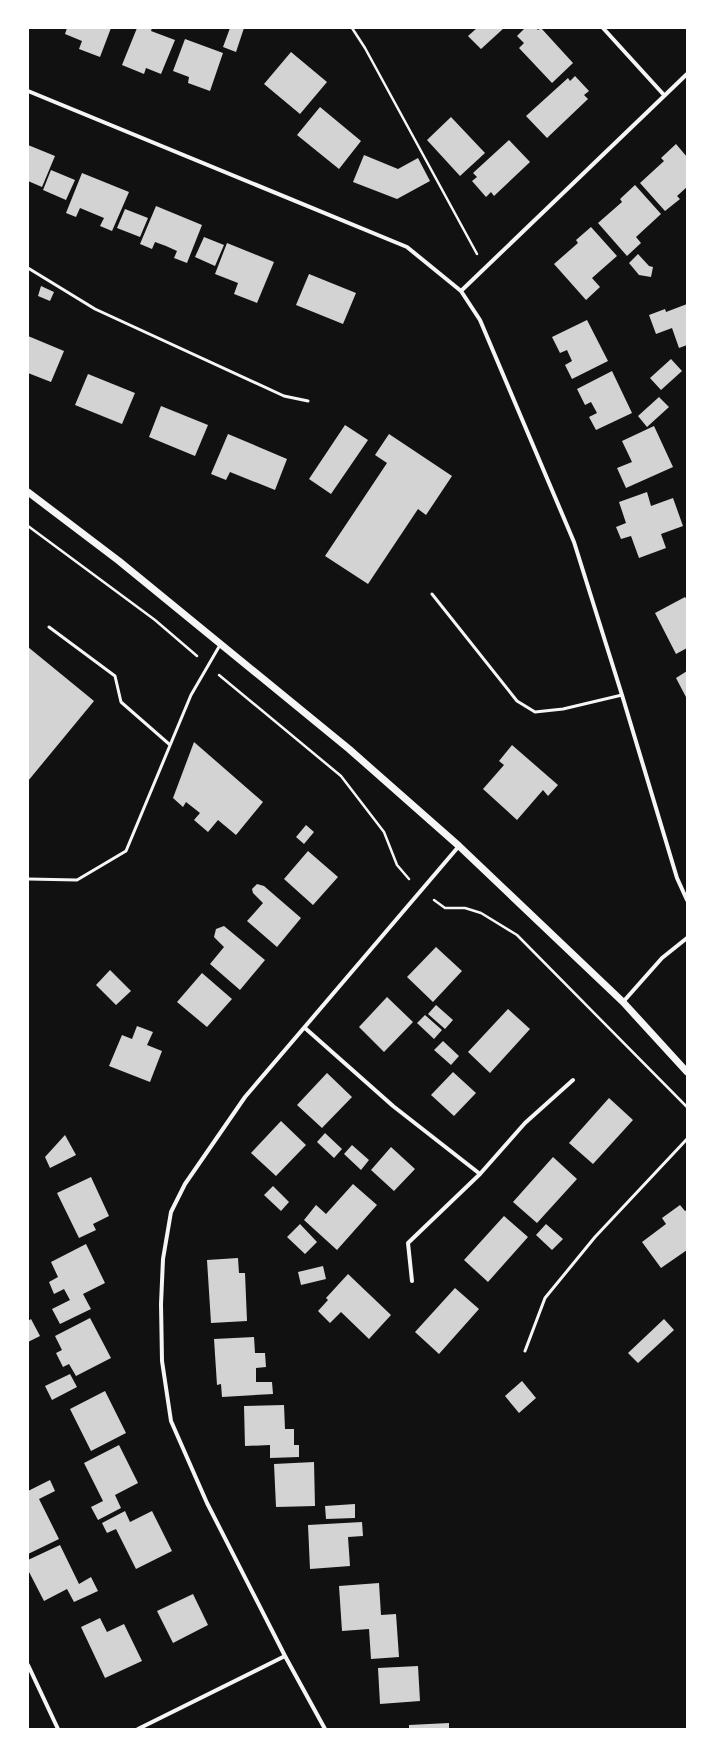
<svg xmlns="http://www.w3.org/2000/svg" width="715" height="1757" font-family="Lato,sans-serif">
	<rect width="100%" height="100%" fill="#111"/>
	<!-- building -->
	<path fill="#d3d3d3" d="M67 28H111L100 57 79 49 82 41 65 34Z
		M137 28H152L151 31 175 40 161 74 146 68 144 74 122 65Z
		M230 28H244L236 52 223 47Z
		M477 28H504L481 49 468 36Z
		M525 28H536L538 30 541 28 573 63 552 83 519 48 524 43 517 36Z
		M185 39 223 53 210 91 188 83 189 77 173 71Z
		M291 52 327 82 300 114 264 84Z
		M575 76 589 91 584 95 588 99 547 138 526 116 568 78 570 81Z
		M320 107 361 141 339 169 297 135Z
		M451 117 485 153 460 176 427 140Z
		M509 140 530 162 494 196 491 192 486 197 472 181 477 177 473 173Z
		M676 144 687 157V187L677 196 680 199 665 211 640 183 664 161 661 158Z
		M28 145 55 156 42 187 28 181Z
		M364 155 398 169 418 158 430 181 397 199 353 182Z
		M51 170 75 180 66 200 43 190Z
		M82 173 129 192 112 231 100 226 104 218 80 208 76 217 66 213Z
		M635 185 661 214 636 237 641 243 627 256 598 223 622 202 620 199Z
		M156 206 202 225 187 263 174 258 177 251 166 246 155 242 152 249 140 244Z
		M125 209 148 218 140 237 117 228Z
		M591 227 617 256 592 278 600 287 586 300 554 264 578 243 576 240Z
		M204 237 224 245 215 266 195 257Z
		M227 243 274 262 257 303 234 294 238 283 215 274Z
		M638 254 649 266 653 267 651 277 639 275 629 263Z
		M309 274 356 293 343 324 296 305Z
		M41 286 54 292 50 301 38 296Z
		M687 304V345L679 348 672 328 656 334 649 315 665 309 666 312Z
		M587 320 608 361 572 379 565 365 572 361 567 350 560 353 552 337Z
		M28 336 64 351 51 382 28 373Z
		M671 359 682 371 661 390 650 378Z
		M612 371 632 413 596 430 589 417 597 413 591 402 585 405 577 389Z
		M88 374 135 393 122 424 75 405Z
		M659 397 669 407 647 427 638 416Z
		M161 406 208 425 195 456 149 437Z
		M345 425 368 440 331 494 309 479Z
		M654 426 673 467 626 488 617 468 632 462 622 441Z
		M228 434 287 459 275 490 230 472 226 480 211 474Z
		M389 434 452 476 426 515 418 509 368 584 325 556 387 463 375 455Z
		M647 492 651 506 673 498 683 526 661 534 666 548 639 558 631 536 621 539 616 527 626 523 619 502Z
		M685 597 687 600V648L676 654 655 613Z
		M28 647 94 701 28 781Z
		M687 671V699L676 678Z
		M194 742 263 802 236 835 218 820 208 832 194 820 200 813 186 802 183 807 173 798Z
		M512 745 558 785 548 796 543 790 517 820 483 789 504 765 499 761Z
		M306 825 314 832 304 844 296 837Z
		M308 851 338 877 313 905 284 879Z
		M257 884 264 886 301 918 277 947 247 921 263 903 253 893 252 889Z
		M224 926 265 960 240 990 210 964 224 947 214 937 216 929Z
		M436 947 462 971 433 1002 407 977Z
		M110 970 131 991 116 1005 96 985Z
		M202 973 232 999 207 1027 177 1002Z
		M387 997 413 1022 384 1052 359 1027Z
		M436 1005 453 1020 445 1029 428 1014Z
		M508 1009 530 1029 490 1073 468 1052Z
		M425 1015 442 1030 434 1039 417 1023Z
		M137 1026 153 1032 147 1045 162 1051 150 1082 109 1066 122 1035 132 1039Z
		M443 1041 459 1056 451 1065 434 1050Z
		M453 1072 476 1093 454 1116 431 1095Z
		M327 1073 352 1097 322 1128 297 1105Z
		M609 1098 633 1120 593 1164 569 1143Z
		M281 1121 306 1145 276 1176 251 1153Z
		M325 1133 342 1149 334 1158 317 1142Z
		M65 1135 76 1155 50 1168 45 1157Z
		M352 1145 369 1160 361 1170 344 1154Z
		M391 1147 415 1169 394 1191 371 1170Z
		M553 1157 577 1179 537 1223 513 1202Z
		M91 1177 109 1216 93 1224 96 1230 79 1238 57 1193Z
		M353 1184 377 1205 337 1250 304 1220 316 1205 326 1214Z
		M273 1186 289 1202 281 1211 264 1195Z
		M680 1205 685 1211 687 1210V1250L661 1268 642 1242 666 1224 662 1218Z
		M504 1216 528 1237 488 1282 464 1260Z
		M300 1224 317 1242 305 1254 287 1237Z
		M546 1224 563 1239 552 1250 536 1235Z
		M86 1244 105 1283 83 1294 91 1309 60 1324 52 1309 70 1300 64 1289 54 1294 49 1282 58 1277 51 1262Z
		M238 1258 239 1273H245L247 1321 211 1323 207 1260Z
		M323 1266 326 1279 301 1285 298 1272Z
		M348 1274 391 1315 369 1339 341 1312 330 1323 318 1311 328 1300 326 1298Z
		M455 1288 479 1309 439 1354 415 1332Z
		M90 1318 111 1358 76 1376 69 1364 63 1367 56 1353 62 1350 55 1336Z
		M31 1319 40 1336 28 1342V1321Z
		M664 1319 674 1330 638 1363 628 1353Z
		M254 1337 255 1353H265L266 1367 256 1368V1382H272L273 1394 222 1397 221 1384 217 1385 214 1339Z
		M70 1374 77 1387 52 1400 45 1386Z
		M522 1381 536 1398 519 1413 505 1396Z
		M105 1391 126 1433 91 1451 70 1409Z
		M284 1405 285 1429H294V1445H299V1457L270 1458V1445L245 1446 244 1406Z
		M119 1445 138 1483 115 1495 121 1508 98 1520 91 1507 103 1501 84 1463Z
		M314 1462 315 1506 276 1507 274 1464Z
		M50 1480 55 1491 39 1499 59 1539 28 1554V1491Z
		M355 1504V1518L326 1519 325 1506Z
		M125 1511 130 1522 152 1511 172 1551 136 1569 116 1529 107 1533 102 1523Z
		M362 1522 363 1536 348 1537 350 1566 310 1569 308 1525Z
		M60 1545 79 1584 91 1577 98 1591 74 1602 67 1589 44 1601 28 1570V1560Z
		M379 1583 381 1615 396 1614 399 1657 371 1659 369 1629 342 1631 339 1586Z
		M193 1594 208 1625 173 1643 157 1611Z
		M100 1618 107 1632 124 1624 142 1661 105 1678 81 1627Z
		M418 1666 420 1701 380 1704 378 1668Z
		M449 1723V1729H409V1725Z"/>
	<g fill="none" stroke-linecap="round" stroke-linejoin="round">
		<!-- path -->
		<path stroke="#f5f5f5" stroke-width="2.5" d="M352 28 365 48 477 254
			M28 526 155 620 197 656
			M219 675 341 776 384 832 397 865 409 879
			M434 900 445 908H465L481 913 517 935 687 1107"/>
		<!-- service -->
		<path stroke="#f5f5f5" stroke-width="3" d="M28 268 95 309 284 396 308 401
			M432 594 517 701 535 712 563 709 622 695
			M49 627 115 676 121 702 169 744
			M28 879 77 880 126 851 191 695 220 645
			M525 1351 545 1298 595 1237 687 1139"/>
		<!-- minor -->
		<path stroke="#f5f5f5" stroke-width="4" d="M603 28 664 95
			M28 91 407 247 461 291 480 320 574 542 622 695 677 878 687 900
			M461 291 687 74
			M623 1002 662 958 687 938
			M305 1028 393 1106 480 1174
			M412 1281 408 1243 480 1174 525 1123 573 1080
			M28 1665 58 1729
			M138 1729 285 1656
			M325 1729 285 1656 207 1503 171 1421 162 1361 161 1304 163 1259 171 1212 185 1184 245 1097 459 846"/>
		<!-- tertiary -->
		<path stroke="#f5f5f5" stroke-width="7" d="M28 492 119 561 349 749 459 846 623 1002 687 1072"/>
	</g>
	<!-- border -->
	<rect width="715" height="1757" fill="none" stroke="#ffffff" stroke-width="58"/>
</svg>
